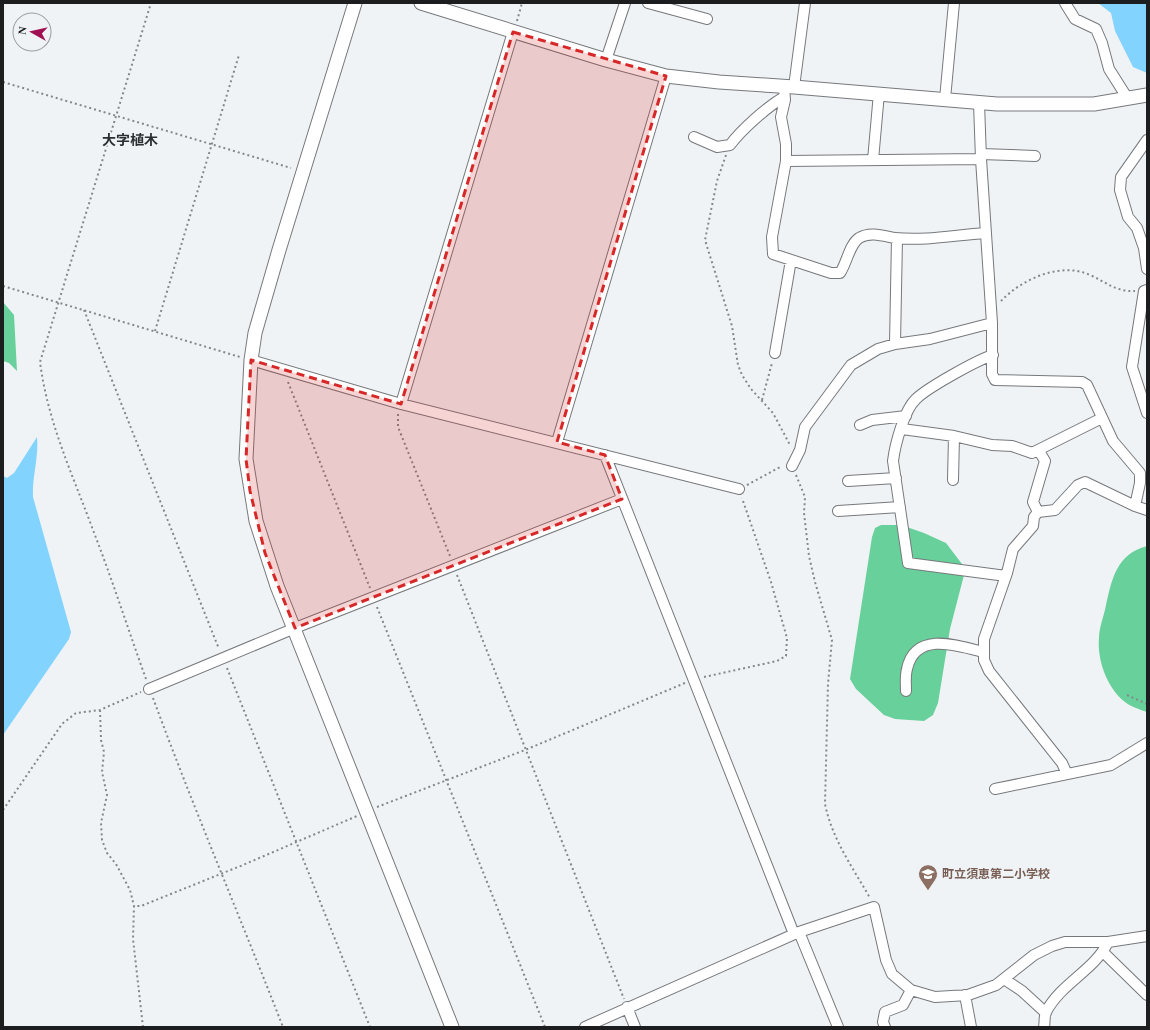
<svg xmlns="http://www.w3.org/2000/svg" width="1150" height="1030" font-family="'Times New Roman','Noto Sans JP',serif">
	<rect width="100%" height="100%" fill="#f0f3f6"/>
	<!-- forest -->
	<path fill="#68d09b" d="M3 302 14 315 17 371 9 363 3 361Z
		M881 525H901L924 533 946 543 962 564 964 575 950 629 938 703 933 715 924 721 895 719 884 715 856 689 850 679 872 537 875 528Z
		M1147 546V712C1139 709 1131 707 1125 702 1107 688 1097 660 1099 638 1099 627 1104 616 1106 605 1112 578 1117 554 1147 546Z"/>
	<!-- water -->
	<path fill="#82d4fe" d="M1098 3H1147V73L1133 67 1115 31 1111 13Z
		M37 437C39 457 32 477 33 497L71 632 69 639 3 735V476L7 478 14 473Z"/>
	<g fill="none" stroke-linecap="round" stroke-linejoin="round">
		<!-- minor casing -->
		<g stroke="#76797c" stroke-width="12">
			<path id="minor" d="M648 3 707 19
				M1065 3 1075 19 1096 29 1102 43 1109 69 1128 99
				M606 60 625 3
				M784 86 785 100 781 117 786 144V161L981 159 992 323 930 339 895 344 878 349 851 365 805 427 800 450 792 466
				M794 87 805 3
				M945 99 954 3
				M979 103 981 159
				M694 137 717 147 730 145C742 129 767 107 784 97
				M1147 140 1121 177 1120 190 1128 217 1137 228 1144 248 1147 269
				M981 154 1035 156
				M873 160 879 93
				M786 161 772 237 773 254 831 273H840C847 263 849 245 859 238 870 231 884 236 895 238 926 241 955 235 985 233
				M1147 290 1144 291 1132 367 1147 413
				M992 323V374L995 380 1082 382 1087 385 1113 441 1140 473V483L1135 506
				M895 344 897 238
				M775 353 791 260
				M993 355C977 360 927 388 916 399 904 410 895 445 893 461L908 563 1006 576
				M251 360 401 404 739 489
				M401 404 513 32
				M860 425 872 420 906 416
				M902 429 954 436 992 445 1012 446 1032 453 1102 418
				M557 442 666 76
				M605 455 794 934
				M953 480 954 436
				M848 481 896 478
				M838 511 900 507
				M1038 512 1033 502 1045 461 1039 451
				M149 689 295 628 622 499
				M906 691C906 684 905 676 907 669 915 631 957 645 983 652
				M1067 774 1062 763 989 671 984 660V639L1007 573 1013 549 1033 526 1034 517 1038 512 1055 510 1078 485 1085 482 1135 506 1147 510
				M995 789 1111 765 1147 743
				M799 932 838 1027
				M1103 952 1147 995
				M1004 979 1022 991 1046 1013
				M965 995 971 1027
				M627 1007 635 1027
				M585 1027 799 932 874 907 886 960 892 974 911 990 935 997 968 995 996 985 1034 955 1052 946 1065 942H1108L1147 936
				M885 1027 883 1022 885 1012 903 1005 911 990
				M1044 1027C1045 1022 1044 1016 1046 1012 1061 983 1095 970 1108 942"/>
		</g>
		<!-- tertiary casing -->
		<g stroke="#76797c" stroke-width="15">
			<path id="tertiary" d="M355 3 279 250 255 333 251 360 246 459 256 521 277 586 452 1027
				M421 3 606 60 666 76 719 82 794 87 997 104H1094L1147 95"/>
		</g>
		<!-- path -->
		<path stroke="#858789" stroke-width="2" stroke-dasharray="2 3" stroke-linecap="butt" d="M517 21 522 3
			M3 82 291 168
			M726 155 717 181 705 240 732 326 738 365 742 375 751 389 773 413 790 445
			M3 286 240 357
			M1001 301C1021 280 1060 261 1090 275 1106 282 1116 292 1135 291
			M84 310 219 649
			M155 331 239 55
			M288 382 370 588
			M762 400 772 363
			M398 414V427L450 556
			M796 475 805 497 804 513 809 556 815 582 832 640 828 684 825 804C832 839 853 868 870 898
			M747 485 782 466
			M457 575 624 999
			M377 607 545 1027
			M227 668 370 1027
			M704 677 777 661 786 656 787 638 771 582 742 498
			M146 679C128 629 112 579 93 530 72 473 48 423 40 362L151 3
			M1127 695 1147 704
			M153 698C194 809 240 917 283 1027
			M100 710 101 740 104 752 102 772 107 795 101 823 102 840 107 853 116 864 130 890 134 906
			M377 807 525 750 685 683
			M3 810 62 724 76 713 100 710 141 692
			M143 1027 133 939 134 906H141L243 865 357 816"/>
		<!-- minor -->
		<use href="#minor" stroke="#fff" stroke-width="10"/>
		<!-- tertiary -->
		<use href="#tertiary" stroke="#fff" stroke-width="13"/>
	</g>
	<!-- marked area -->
	<path fill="#d62828" fill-opacity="0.2" stroke="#d62828" stroke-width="3" stroke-dasharray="8 5" stroke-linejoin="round" d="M513 32 666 76 557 442 605 455 622 499 295 628 265 553 250 491 246 459 251 360 401 404Z"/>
	<!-- icons -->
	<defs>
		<g id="school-pin" transform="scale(1)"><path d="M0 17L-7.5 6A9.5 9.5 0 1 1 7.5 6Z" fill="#8d6e63" stroke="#f0f3f6"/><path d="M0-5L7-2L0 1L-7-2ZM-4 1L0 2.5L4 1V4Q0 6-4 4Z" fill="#fff"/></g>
	</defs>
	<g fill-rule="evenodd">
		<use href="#school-pin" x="928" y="874"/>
	</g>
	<g text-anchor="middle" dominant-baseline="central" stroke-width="3" stroke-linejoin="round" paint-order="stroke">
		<!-- education labels -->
		<g font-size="12" font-weight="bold" fill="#785e54" stroke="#f0f3f6" text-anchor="start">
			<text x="942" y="874">町立須恵第二小学校</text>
		</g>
		<!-- quarter labels -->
		<g font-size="14" font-weight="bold" fill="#2c2f31" stroke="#f0f3f6">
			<text x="130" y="140">大字植木</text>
		</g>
	</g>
	<!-- border -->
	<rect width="1150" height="1030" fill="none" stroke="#1c1d1f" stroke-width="8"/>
	<!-- north arrow -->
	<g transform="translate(32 32) rotate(278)"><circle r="19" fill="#f0f3f6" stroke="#9b9da0"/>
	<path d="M0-3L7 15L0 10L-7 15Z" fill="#a21054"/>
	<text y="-6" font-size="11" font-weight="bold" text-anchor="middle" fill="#1c1d1f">N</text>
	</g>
</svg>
